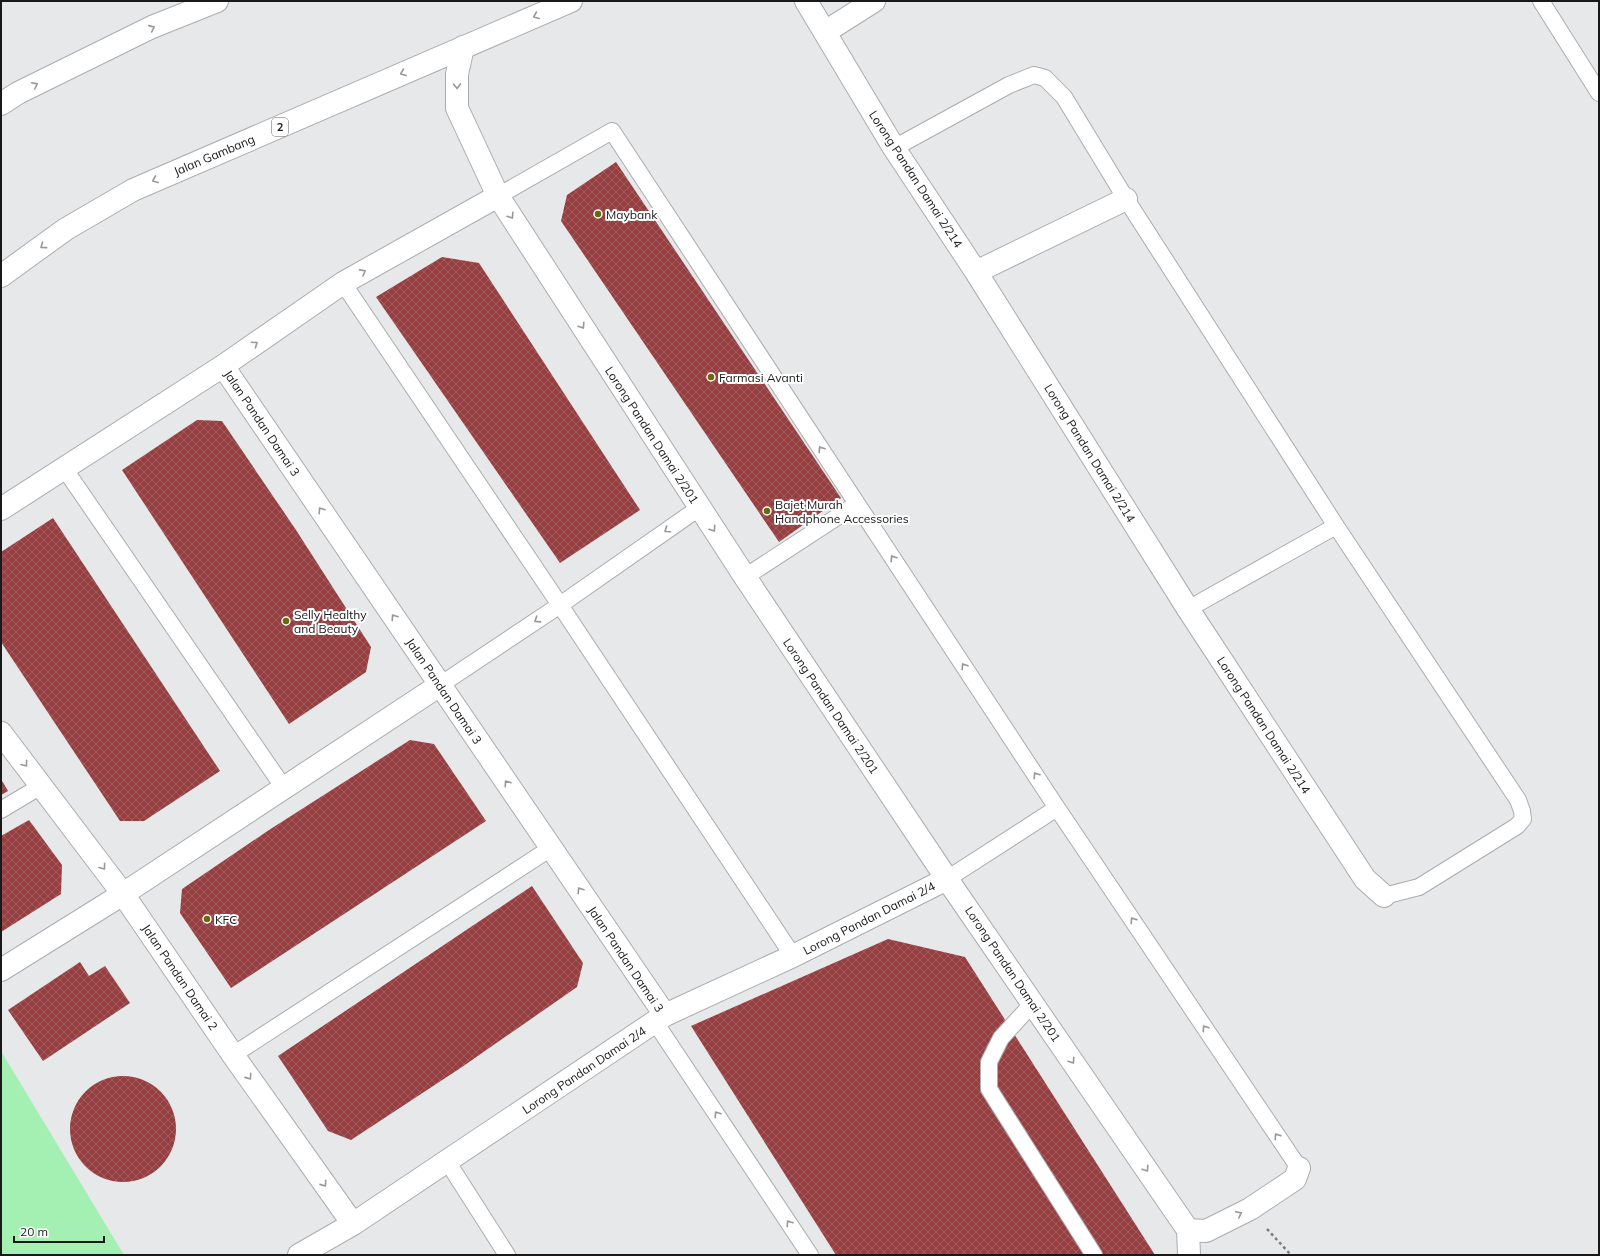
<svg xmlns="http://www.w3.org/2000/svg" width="1600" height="1256" font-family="Mulish,sans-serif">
	<defs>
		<pattern id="building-cross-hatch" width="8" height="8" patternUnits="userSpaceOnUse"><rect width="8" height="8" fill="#973e41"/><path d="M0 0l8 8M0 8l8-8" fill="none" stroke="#a05d5f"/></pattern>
	</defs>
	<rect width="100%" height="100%" fill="#e6e8e9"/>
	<!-- garden -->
	<path fill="#a4f0b3" d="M1 1051 124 1255H1Z"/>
	<!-- building -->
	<path fill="url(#building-cross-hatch)" d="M616 162 841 498 779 542 561 221 567 195Z
		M442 257 479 263 640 510 560 563 376 297Z
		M197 420 222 421 296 530 371 647 366 672 289 724 122 470Z
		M53 518 220 771 144 821H120L1 642V552Z
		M410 740 434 744 486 821 231 988 180 913 182 889 269 830Z
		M1 779 8 791 1 795Z
		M29 820 62 865 61 894 1 932V836Z
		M532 886 583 963 577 987 462 1067 351 1140 328 1131 278 1056Z
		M888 939 965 957 1155 1255H836L691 1026Z
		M80 962 89 976 105 966 130 1003 43 1061 8 1010Z
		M70 1129a53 53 0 1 1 106 0a53 53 0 1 1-106 0Z"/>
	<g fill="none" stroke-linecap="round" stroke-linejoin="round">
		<!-- service casing -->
		<g stroke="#abacae" stroke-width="18">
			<path id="service" d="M1541 1 1599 93
				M894 148 1009 85 1034 75 1045 78 1064 97 1126 199 1336 526 1518 800 1522 811 1523 819 1517 826 1419 887 1384 896
				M498 196 612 131 1057 808 1299 1168
				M343 283 560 605 793 956
				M64 468 284 788
				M745 577 857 504
				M1188 609 1336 526
				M440 685 560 605 699 508
				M1 810 41 786
				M947 879 1057 808
				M1033 1003 1001 1038 989 1062V1089L1094 1255
				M655 1022 810 1255
				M233 1055 551 848
				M447 1161 507 1255"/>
		</g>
		<!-- minor casing -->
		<g stroke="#abacae" stroke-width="24">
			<path id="minor" d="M806 1 894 148 976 272 1188 609 1365 879 1384 896
				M825 32 874 1
				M463 47 457 74V108L498 196 745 577 947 879 1188 1230 1206 1231 1250 1209 1295 1179 1299 1168
				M976 272 1126 199
				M223 366 665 1015
				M1 509 223 366 343 283 498 196
				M1 733 123 894 233 1055 353 1224
				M1 970 123 894 440 685
				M1188 1230 1189 1255
				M299 1255 353 1224 665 1015 793 956 947 879"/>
		</g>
		<!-- trunk casing -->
		<g stroke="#abacae" stroke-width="24">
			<path id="trunk" d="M1 104 18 93 152 27 217 1
				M1 276 66 229 133 190 571 1"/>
		</g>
		<!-- path -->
		<path stroke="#7c7d7e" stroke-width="2.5" stroke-dasharray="3 3" stroke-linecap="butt" d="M1267 1229 1291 1255"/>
		<!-- service -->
		<use href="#service" stroke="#fff" stroke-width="16"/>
		<!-- minor -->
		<use href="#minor" stroke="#fff" stroke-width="22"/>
		<!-- trunk -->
		<use href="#trunk" stroke="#fff" stroke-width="22"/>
	</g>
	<!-- one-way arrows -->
	<defs><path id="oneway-chevron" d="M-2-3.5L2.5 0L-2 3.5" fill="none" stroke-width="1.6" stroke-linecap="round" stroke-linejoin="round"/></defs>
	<g stroke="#989898">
		<use href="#oneway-chevron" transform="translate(536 16) rotate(157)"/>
		<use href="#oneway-chevron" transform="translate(152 28) rotate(-24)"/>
		<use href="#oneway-chevron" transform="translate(403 73) rotate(157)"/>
		<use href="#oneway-chevron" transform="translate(35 85) rotate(-26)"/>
		<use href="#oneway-chevron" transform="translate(457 86) rotate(89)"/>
		<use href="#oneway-chevron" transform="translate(155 180) rotate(157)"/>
		<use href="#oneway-chevron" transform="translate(511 216) rotate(57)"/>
		<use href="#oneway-chevron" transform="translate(43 246) rotate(144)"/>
		<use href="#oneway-chevron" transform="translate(363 272) rotate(-29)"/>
		<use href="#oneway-chevron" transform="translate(582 326) rotate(57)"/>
		<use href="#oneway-chevron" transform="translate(255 344) rotate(-35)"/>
		<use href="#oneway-chevron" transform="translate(821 449) rotate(-123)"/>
		<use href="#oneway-chevron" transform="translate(321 510) rotate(-124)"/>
		<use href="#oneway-chevron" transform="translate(713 529) rotate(56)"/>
		<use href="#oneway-chevron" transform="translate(667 530) rotate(145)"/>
		<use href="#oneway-chevron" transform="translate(893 558) rotate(-123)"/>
		<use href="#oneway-chevron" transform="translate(394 617) rotate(-124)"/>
		<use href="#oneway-chevron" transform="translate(537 620) rotate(147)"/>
		<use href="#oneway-chevron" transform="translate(964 666) rotate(-123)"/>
		<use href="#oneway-chevron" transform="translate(25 764) rotate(53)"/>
		<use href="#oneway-chevron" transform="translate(1036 775) rotate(-123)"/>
		<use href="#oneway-chevron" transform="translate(507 783) rotate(-124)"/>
		<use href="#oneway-chevron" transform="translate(103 867) rotate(53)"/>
		<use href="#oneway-chevron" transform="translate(580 890) rotate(-124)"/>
		<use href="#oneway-chevron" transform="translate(1133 920) rotate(-124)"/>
		<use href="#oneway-chevron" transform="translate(1205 1028) rotate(-124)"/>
		<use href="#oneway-chevron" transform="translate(1072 1061) rotate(56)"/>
		<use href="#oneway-chevron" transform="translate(249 1077) rotate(55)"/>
		<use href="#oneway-chevron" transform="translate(717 1114) rotate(-124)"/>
		<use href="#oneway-chevron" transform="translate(1277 1136) rotate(-124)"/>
		<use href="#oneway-chevron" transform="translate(1146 1169) rotate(56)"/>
		<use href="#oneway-chevron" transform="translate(324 1184) rotate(55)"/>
		<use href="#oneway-chevron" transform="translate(1239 1214) rotate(-27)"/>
		<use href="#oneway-chevron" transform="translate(789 1223) rotate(-124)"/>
	</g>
	<!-- markers -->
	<g fill="#6a6a08" stroke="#fff" stroke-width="1.5">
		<circle cx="598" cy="214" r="4"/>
		<circle cx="711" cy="377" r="4"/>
		<circle cx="767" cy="511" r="4"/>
		<circle cx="286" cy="621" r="4"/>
		<circle cx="207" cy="919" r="4"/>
	</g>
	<g text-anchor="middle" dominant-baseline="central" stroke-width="4" stroke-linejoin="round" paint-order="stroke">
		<!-- shield labels -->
		<rect fill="#fff" stroke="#5e5e5f" stroke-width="1" x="272" y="118" width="16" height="18" rx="3"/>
		<g font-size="11" font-weight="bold" fill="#19191a">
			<text x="280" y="127">2</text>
		</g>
		<!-- street labels -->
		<g font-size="12" fill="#19191a" stroke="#fff">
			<text transform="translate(214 155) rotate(-23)">Jalan Gambang</text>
			<text transform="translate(916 179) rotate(57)">Lorong Pandan Damai 2/214</text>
			<text transform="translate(262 423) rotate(56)">Jalan Pandan Damai 3</text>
			<text transform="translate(652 435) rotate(57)">Lorong Pandan Damai 2/201</text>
			<text transform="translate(1090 453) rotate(58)">Lorong Pandan Damai 2/214</text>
			<text transform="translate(444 691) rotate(56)">Jalan Pandan Damai 3</text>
			<text transform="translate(831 706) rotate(56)">Lorong Pandan Damai 2/201</text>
			<text transform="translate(1264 725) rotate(57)">Lorong Pandan Damai 2/214</text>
			<text transform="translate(869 918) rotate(-27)">Lorong Pandan Damai 2/4</text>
			<text transform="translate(626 959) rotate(56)">Jalan Pandan Damai 3</text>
			<text transform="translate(1013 974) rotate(56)">Lorong Pandan Damai 2/201</text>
			<text transform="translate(180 977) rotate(56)">Jalan Pandan Damai 2</text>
			<text transform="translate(584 1070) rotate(-34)">Lorong Pandan Damai 2/4</text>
		</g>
		<!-- poi labels -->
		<g font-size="12" fill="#19191a" stroke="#fff" text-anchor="start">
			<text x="606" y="214">Maybank</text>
			<text x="719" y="377">Farmasi Avanti</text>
			<text x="775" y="504">Bajet Murah<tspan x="775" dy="14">Handphone Accessories</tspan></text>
			<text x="294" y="614">Selly Healthy<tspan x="294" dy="14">and Beauty</tspan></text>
			<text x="215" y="919">KFC</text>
		</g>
	</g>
	<!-- border -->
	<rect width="1600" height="1256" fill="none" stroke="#19191a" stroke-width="4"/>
	<!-- scale -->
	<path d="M14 1236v6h90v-6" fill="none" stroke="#19191a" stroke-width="2"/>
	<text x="20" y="1236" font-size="12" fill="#19191a" stroke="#ffffff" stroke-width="3" paint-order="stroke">20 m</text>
</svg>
